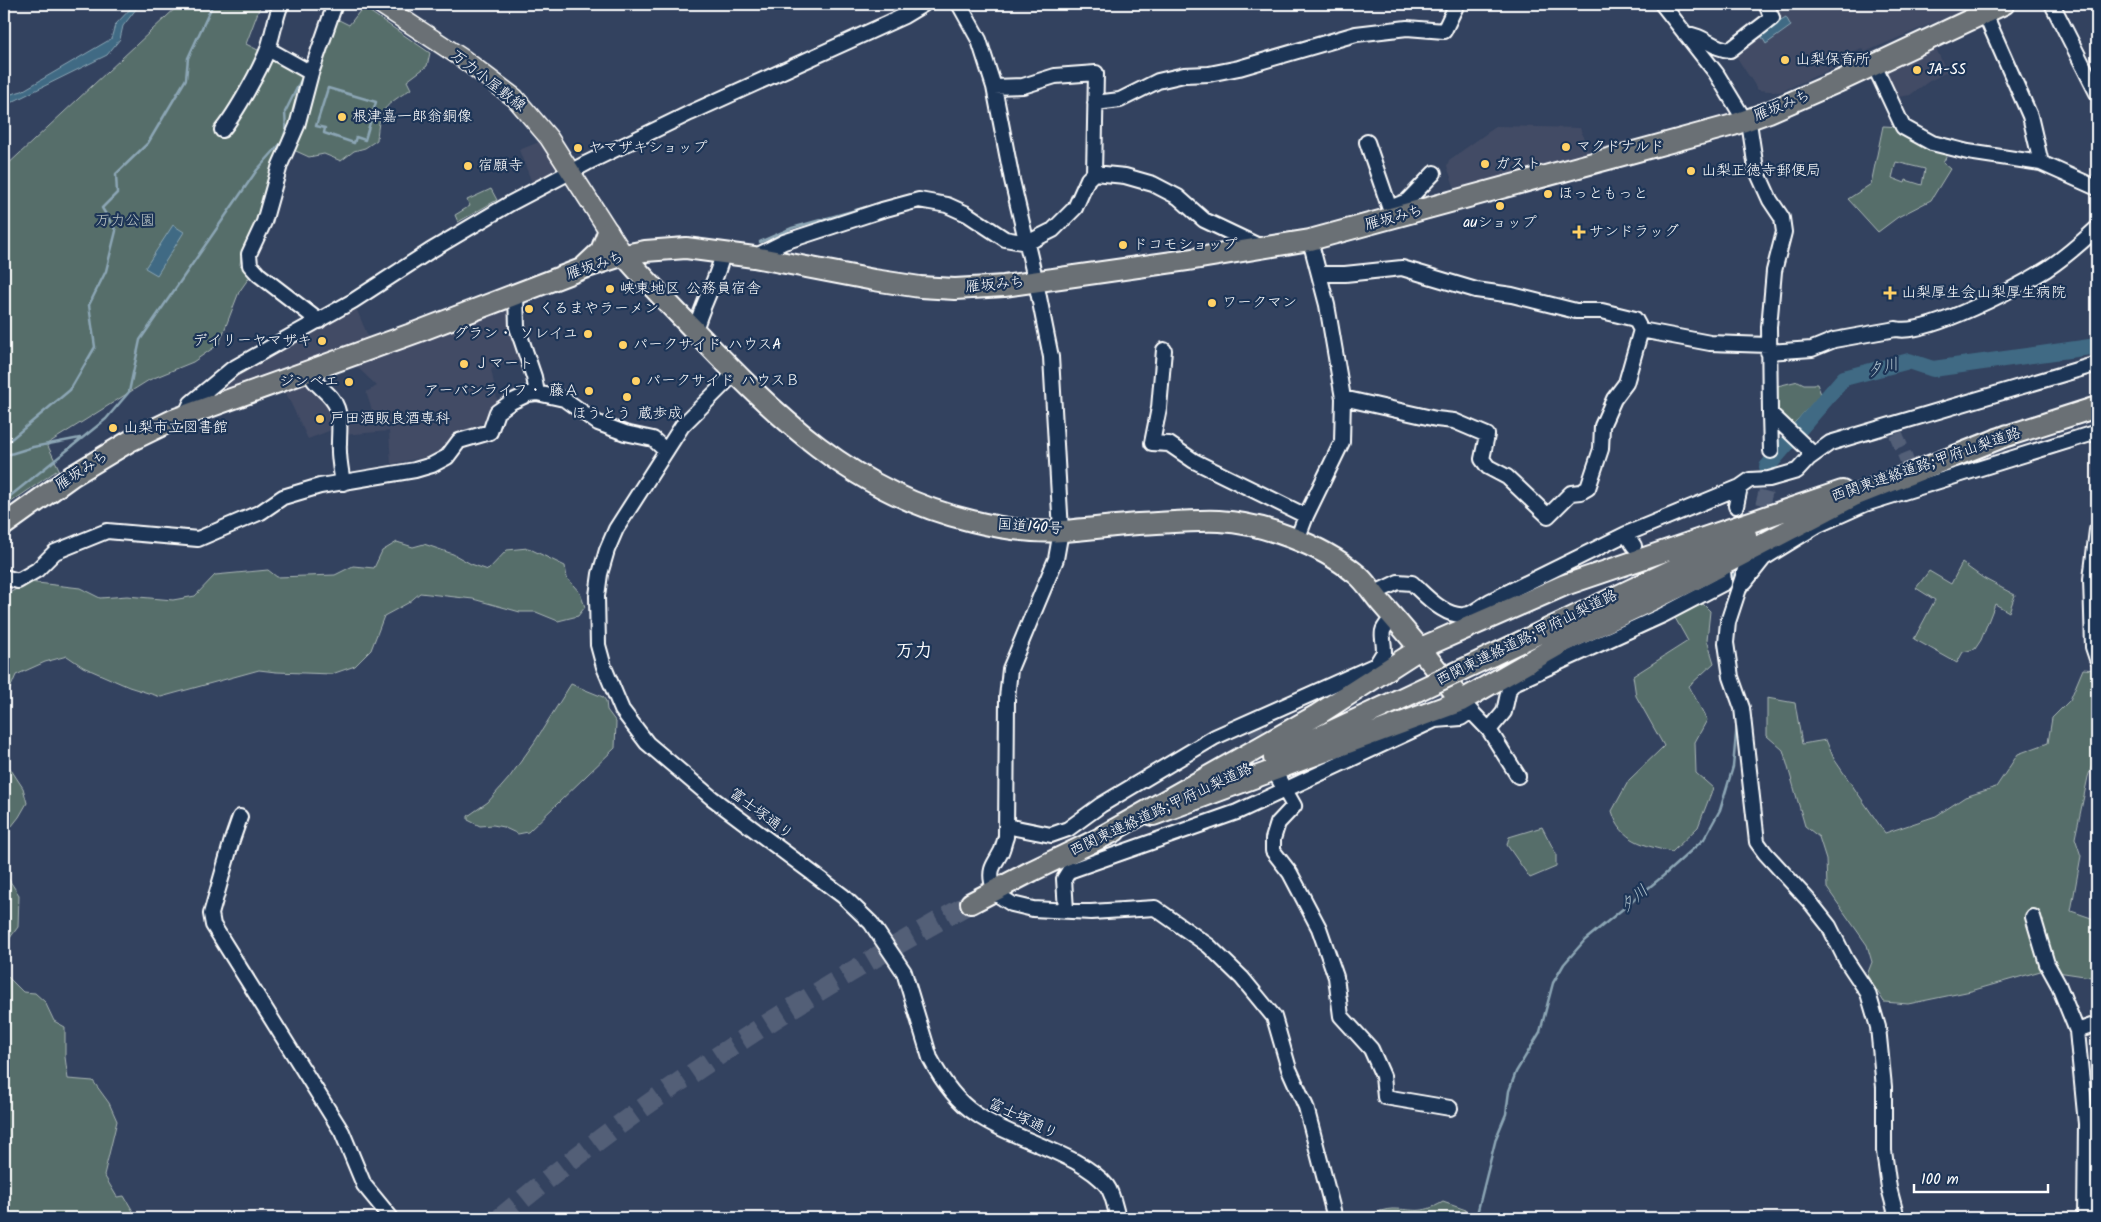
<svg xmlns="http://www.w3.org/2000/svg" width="2101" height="1222" font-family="Kalam,'Klee One',sans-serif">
	<rect width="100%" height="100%" fill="#33425f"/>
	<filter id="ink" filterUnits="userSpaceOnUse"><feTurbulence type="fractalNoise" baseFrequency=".02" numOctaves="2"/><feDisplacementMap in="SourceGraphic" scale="10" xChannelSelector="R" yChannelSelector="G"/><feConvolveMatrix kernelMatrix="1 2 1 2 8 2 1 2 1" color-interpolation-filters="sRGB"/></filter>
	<g filter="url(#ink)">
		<!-- built -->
		<path fill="#424b65" d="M1766 4H2003L1977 17 1966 9 1865 52 1862 48 1855 51 1858 57 1780 92 1758 90 1732 50 1774 21Z
			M1931 38 1947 72 1928 82 1910 95 1892 98 1874 65Z
			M1497 126 1580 128 1593 164 1459 200 1447 166 1449 160Z
			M549 138 571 171 535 190 519 150Z
			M515 300 527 358 491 369 498 404 490 408 485 423 458 432 443 449 432 456 391 464 389 431 343 435 342 426 374 416 366 392 377 386 352 362Z
			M353 301 373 348 191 403Z
			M308 378 329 397 339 427 308 439 282 385Z"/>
		<!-- green -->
		<path fill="#566e6b" stroke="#aab6b5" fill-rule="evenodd" d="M180 4H261L246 44 307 75 333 17 349 25 363 7 430 53 427 66 407 81 411 89C385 106 379 108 377 140L365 148 354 151 341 161 324 154 309 157 285 146 255 230 241 257 240 265 251 275 239 292 219 344 193 362 149 380 47 444 59 469 4 507V168Z
			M1883 126 1903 127 1951 148 1943 163 1950 169 1931 200 1898 217 1878 232 1848 199 1871 184ZM1896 162 1925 169 1922 185 1906 180 1905 183 1892 178Z
			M491 189 497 200 458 222 455 215 470 206 467 200Z
			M1798 381 1804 384H1817L1821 394 1788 430 1770 413 1769 388Z
			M397 542 413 547 424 544 453 554 471 564 488 570 507 550 528 548 565 566 567 578 580 593 585 607 578 616 558 621 536 612H520L473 599 420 593 408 603 384 616 371 650 355 666 332 674 276 672 259 670 161 697 129 687 83 667 67 656 45 662 16 675 10 689 4 692V599L11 592 29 582 80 588 100 598 127 596 173 600 195 596 215 575 268 570 277 577 335 575 353 566 374 568 382 551Z
			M1962 563 1983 578 2015 595 2009 612 1995 604 1981 640 1975 649 1963 652 1957 663 1914 639 1935 600 1916 588 1929 571 1951 584Z
			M1703 604 1710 611 1707 640 1714 663 1689 686 1707 720 1695 742 1696 773 1713 788 1698 827 1672 852C1644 845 1621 842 1612 811L1629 780 1664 746 1636 696 1633 676 1688 641 1674 616Z
			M2083 669 2097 670V762H2093L2088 777 2075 838 2081 856 2071 911 2097 920V970L2091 977 2044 970 1971 991 1908 1004 1884 1002 1867 975 1872 962 1867 945 1827 888 1826 859 1819 837 1805 826 1783 750 1767 736V698L1795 703 1802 744 1826 740 1834 759 1885 833 1936 816 1965 797 1996 787 2018 754 2048 743 2052 718 2070 700Z
			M571 684 603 697 606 701 607 710 616 722 615 748 528 832 518 834 503 827 493 825 480 826 468 820V816L488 802 509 778 534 743Z
			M4 759 23 788 27 803 19 817 4 836Z
			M1542 827 1556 854V867L1530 878 1507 845 1509 837Z
			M4 872 19 895 18 927 4 946Z
			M4 973 23 992 35 993 45 1002 54 1021 65 1027V1057L68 1079 93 1081 109 1103 117 1121 104 1175 117 1197 124 1196 137 1218H9L4 1211Z
			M1443 1202 1466 1210 1462 1218H1372V1213C1378 1212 1386 1209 1392 1209 1415 1209 1420 1215 1443 1202Z"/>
		<!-- water -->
		<path fill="#3f6b84" stroke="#8ca6b5" d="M135 4H140L123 26 120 39 107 55 4 106V96L22 91 111 39 115 25Z
			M1786 17 1791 26 1766 44 1759 32Z
			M173 225 184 232 157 275 145 268Z"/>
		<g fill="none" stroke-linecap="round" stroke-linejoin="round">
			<!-- stream -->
			<path stroke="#8ca6b5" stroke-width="2.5" d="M311 53 327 4
				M328 88 376 102 365 140 356 137 354 143 324 133 325 128 316 126Z
				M760 242 792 228 877 204
				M4 445 70 390 95 347 89 305 106 271 116 231 102 208 117 193 116 174 148 143 186 79 188 58 213 4
				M4 456 33 447 80 438
				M4 501 106 419 129 392 140 340 257 170 282 142 286 130 285 112 304 74
				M1728 600 1734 574
				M1476 1218 1496 1138 1506 1114 1509 1091 1516 1072 1540 1032 1553 983 1564 964 1585 940 1663 876 1704 839 1720 810 1733 767 1737 723"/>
			<!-- river -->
			<path stroke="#3f6b84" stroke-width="16" d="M1767 467 1844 378 1909 361 1933 369 2097 346"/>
			<!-- minor-tunnel -->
			<path stroke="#525e77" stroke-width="14" stroke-dasharray="14 7" stroke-linecap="butt" d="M1896 434 1915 481
				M1757 525 1769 479
				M1637 551 1660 610
				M1252 721 1266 752"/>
			<!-- highway-tunnel -->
			<path stroke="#525e77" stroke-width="20" stroke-dasharray="20 10" stroke-linecap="butt" d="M500 1218C645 1097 806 994 971 903"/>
			<!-- minor casing -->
			<g stroke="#fff" stroke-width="18">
				<path id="minor" d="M959 4 979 40 994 87 1012 180 1037 287 1051 357 1061 531 1056 559 1010 669 1007 698 1006 837C1004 842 1003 848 1001 852 995 864 989 868 992 882
					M1662 4 1716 73 1750 129 1756 169 1770 200 1782 218 1784 232 1774 271 1769 327 1770 413 1809 450V458
					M2052 4 2097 93
					M1985 14 2030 116 2041 163
					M1685 34C1704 35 1712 49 1730 50L1772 18 1766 4
					M268 49 311 73
					M1874 65 1903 127 1932 143 1968 152 2041 163 2097 188
					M1095 103 1120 100 1158 81 1184 75 1209 74 1239 68 1356 34 1407 28 1444 31 1457 4
					M222 130C236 113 260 70 268 49 273 34 275 19 281 4
					M1367 142 1393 218
					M1094 173 1125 176 1153 184 1178 197 1204 220 1263 248
					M1390 208 1407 201 1434 173
					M754 257 784 242 882 210 919 200 947 205 967 214 1005 239 1027 243 1053 230 1075 208 1088 179 1094 173 1096 73 1055 76 1023 86 994 87
					M1320 274H1345L1402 268 1476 290 1512 295 1576 311H1602L1635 319 1641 330 1710 343 1768 345
					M516 295 517 327 534 377 537 393
					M319 321 258 274 250 265 249 254 264 222 280 165 297 126 311 73 335 4
					M695 331C702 304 717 280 723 253
					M1164 350 1159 408 1152 443 1169 444 1194 461 1306 516
					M1768 352 1812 349 1834 340 1896 329C1927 336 2018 287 2047 269 2065 257 2082 242 2097 228
					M309 371C313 386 332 392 337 408 341 420 339 431 339 443 338 457 341 470 343 483
					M734 374 682 426 616 529 607 550 600 574 597 596 598 645 604 667 622 710 647 743 712 798 843 896 871 923 904 972 930 1058C941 1079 956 1101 976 1114 1011 1139 1082 1154 1107 1186 1113 1194 1115 1208 1118 1218
					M1343 398 1436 419 1454 421 1487 435 1482 459 1488 467 1507 477 1548 516 1571 493 1581 492 1588 488 1601 449 1602 426 1614 399 1626 383 1641 330
					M1770 413 1771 451
					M185 416 191 403 232 369 353 301 430 251 511 203 587 163 690 113 904 16 924 4
					M1736 506 1740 487
					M2097 530 2091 579 2093 647 2097 659
					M1626 534 1634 546
					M1297 540 1306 516 1342 442 1343 398 1327 305 1310 240
					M1747 564 1728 622 1726 643 1731 677 1742 708 1757 842 1765 853 1810 902 1829 926 1846 960 1868 993 1878 1027 1884 1087V1151L1889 1188 1897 1218
					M4 577 18 581 37 570 55 552 107 531 198 539 261 512 283 497 320 486 415 470 432 465 447 457 459 441 490 432 497 412 511 402 528 394 537 393 564 399 598 423 625 433 653 439 666 451
					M1745 582 1764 558 1818 525 1865 504 2097 432
					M1373 594 1398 582 1412 583C1426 596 1448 621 1469 614 1477 611 1483 605 1490 601L1626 534 1740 487 1750 480 1769 479 1797 471 1809 458 1830 443 2097 364
					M1465 705 1489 730 1518 776
					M1489 730 1504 712 1509 689 1514 683 1663 615 1724 583 1723 570
					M1277 776 1294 806 1278 823 1273 839V851L1290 873 1319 928 1336 977 1341 1016 1371 1049 1383 1076 1385 1097 1450 1108
					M240 817 232 840 211 914 213 925 342 1132 364 1185 391 1218
					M1006 826 1051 835 1068 829 1101 805 1215 737 1376 665 1384 652C1384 631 1377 635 1393 617
					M998 895 1012 904 1033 909 1091 912 1155 908 1209 946 1242 978 1274 1017 1289 1069 1306 1107 1335 1218
					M1066 910 1064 879 1069 871 1237 812 1435 720 1461 718 1471 711
					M2033 917 2047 964 2058 984 2077 1031
					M2085 1218 2086 1124 2077 1031 2097 1024"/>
			</g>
			<!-- major casing -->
			<g stroke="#fff" stroke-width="21">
				<path id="major" d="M380 4 462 58 515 98 549 138 624 255"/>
			</g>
			<!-- highway casing -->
			<g stroke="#fff" stroke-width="24">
				<path id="highway" d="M624 255C646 281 670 305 693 329 775 415 852 493 972 521 1000 528 1034 533 1063 531 1088 529 1113 526 1138 524 1165 523 1193 520 1219 521 1263 523 1321 545 1355 573 1365 580 1373 594 1381 603 1409 635 1436 667 1461 701
					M585 266 601 251 608 232
					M1997 439 2097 407
					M4 525 72 476 130 441 173 420 417 332 584 268 624 255 645 251 686 248 754 257 874 280 920 287 955 289 1004 286 1187 260 1310 240 1733 125 1769 112 1842 80 2004 4
					M1491 656 1746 535
					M1274 758 1396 701
					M1153 815 1461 701 1562 643 1692 581 1854 496 2008 435
					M1103 836 1317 715 1421 648 1565 585 1842 491
					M971 903 1032 871 1115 831"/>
			</g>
			<!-- minor -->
			<use href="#minor" stroke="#1d3557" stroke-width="14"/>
			<!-- major -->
			<use href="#major" stroke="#6a7074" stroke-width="18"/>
			<!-- highway -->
			<use href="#highway" stroke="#6a7074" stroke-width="20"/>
			<!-- highway-bridge casing -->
			<g stroke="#fff" stroke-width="24" stroke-linecap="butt">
				<path id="highway-bridge" d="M1396 701 1491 656"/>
			</g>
			<!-- highway-bridge -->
			<use href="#highway-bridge" stroke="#6a7074" stroke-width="20"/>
		</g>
	</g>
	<!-- markers -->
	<g fill="#ffd166" stroke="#1d3557" stroke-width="2">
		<circle cx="1785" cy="60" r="5"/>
		<circle cx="1917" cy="70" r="5"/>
		<circle cx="342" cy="117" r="5"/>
		<circle cx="1566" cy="147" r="5"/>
		<circle cx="578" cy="148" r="5"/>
		<circle cx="1485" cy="164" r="5"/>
		<circle cx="468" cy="166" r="5"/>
		<circle cx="1691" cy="171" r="5"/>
		<circle cx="1548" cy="194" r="5"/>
		<circle cx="1500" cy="206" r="5"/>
		<path d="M1576.5 224.5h5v5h5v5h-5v5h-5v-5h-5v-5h5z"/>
		<circle cx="1123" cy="245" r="5"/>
		<circle cx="610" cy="289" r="5"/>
		<path d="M1887.5 285.5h5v5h5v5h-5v5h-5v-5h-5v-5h5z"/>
		<circle cx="1212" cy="303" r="5"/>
		<circle cx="529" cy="309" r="5"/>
		<circle cx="588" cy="334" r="5"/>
		<circle cx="322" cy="341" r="5"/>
		<circle cx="623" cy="345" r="5"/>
		<circle cx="464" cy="364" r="5"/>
		<circle cx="636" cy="381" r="5"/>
		<circle cx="349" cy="382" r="5"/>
		<circle cx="589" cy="391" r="5"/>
		<circle cx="627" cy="397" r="5"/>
		<circle cx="320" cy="419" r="5"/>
		<circle cx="113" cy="428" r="5"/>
	</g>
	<g text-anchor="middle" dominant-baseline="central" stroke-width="4.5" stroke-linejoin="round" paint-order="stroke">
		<!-- poi labels -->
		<g font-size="15" fill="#fff" stroke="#1d3557" text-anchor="start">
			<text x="1795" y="60">山梨保育所</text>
			<text x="1927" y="70">JA-SS</text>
			<text x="352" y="117">根津嘉一郎翁銅像</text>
			<text x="1576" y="147">マクドナルド</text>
			<text x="588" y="148">ヤマザキショップ</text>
			<text x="1495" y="164">ガスト</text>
			<text x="478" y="166">宿願寺</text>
			<text x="1701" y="171">山梨正徳寺郵便局</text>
			<text x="1558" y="194">ほっともっと</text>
			<text x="1500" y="223" text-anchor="middle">auショップ</text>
			<text x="1589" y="232">サンドラッグ</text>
			<text x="1133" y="245">ドコモショップ</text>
			<text x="620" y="289">峡東地区 公務員宿舎</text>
			<text x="1901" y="293">山梨厚生会山梨厚生病院</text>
			<text x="1222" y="303">ワークマン</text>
			<text x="539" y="309">くるまやラーメン</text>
			<text x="578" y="334" text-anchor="end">グラン・ ソレイユ</text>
			<text x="312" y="341" text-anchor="end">デイリーヤマザキ</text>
			<text x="633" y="345">パークサイド ハウスA</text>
			<text x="474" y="364">Ｊマート</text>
			<text x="646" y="381">パークサイド ハウスＢ</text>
			<text x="339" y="382" text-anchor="end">ジンベエ</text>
			<text x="579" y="391" text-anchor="end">アーバンライフ・ 藤Ａ</text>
			<text x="627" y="414" text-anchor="middle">ほうとう 蔵歩成</text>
			<text x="330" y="419">戸田酒販良酒専科</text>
			<text x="123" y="428">山梨市立図書館</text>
		</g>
		<!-- street labels -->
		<g font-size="15" fill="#fff" stroke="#1d3557">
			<text transform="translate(488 81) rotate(38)">万力小屋敷線</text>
			<text transform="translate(1782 106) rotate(-22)">雁坂みち</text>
			<text transform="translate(1394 218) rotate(-15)">雁坂みち</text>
			<text transform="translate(595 266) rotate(-18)">雁坂みち</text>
			<text transform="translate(995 285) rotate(-5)">雁坂みち</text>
			<text transform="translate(1926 465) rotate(-19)">西関東連絡道路;甲府山梨道路</text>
			<text transform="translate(82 471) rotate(-33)">雁坂みち</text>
			<text transform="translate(1030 527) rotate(4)">国道140号</text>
			<text transform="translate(1527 638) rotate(-26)">西関東連絡道路;甲府山梨道路</text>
			<text transform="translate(1161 810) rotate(-25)">西関東連絡道路;甲府山梨道路</text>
			<text transform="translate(761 814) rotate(37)">富士塚通り</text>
			<text transform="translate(1023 1119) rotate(26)">富士塚通り</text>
		</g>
		<!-- park labels -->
		<g font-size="15" fill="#bbc5c4" stroke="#1d3557">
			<text x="125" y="221">万力公園</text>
		</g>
		<!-- water labels -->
		<g font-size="16" font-style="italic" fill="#b2c4ce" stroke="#1d3557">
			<text transform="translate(1883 368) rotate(-14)">夕川</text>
			<text transform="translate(1634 899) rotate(-41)">夕川</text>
		</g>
		<!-- quarter labels -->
		<g font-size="18" font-weight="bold" fill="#fff" stroke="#1d3557">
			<text x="914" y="651">万力</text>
		</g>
	</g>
	<!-- margin -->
	<rect width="2101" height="1222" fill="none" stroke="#1d3557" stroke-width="20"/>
	<rect x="10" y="10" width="2081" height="1202" fill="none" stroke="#fff" stroke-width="2" filter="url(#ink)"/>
	<!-- scale -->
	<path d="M1914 1184v8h134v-8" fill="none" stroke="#ffffff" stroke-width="2.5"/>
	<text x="1921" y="1184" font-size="15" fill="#ffffff" stroke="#1d3557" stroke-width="4" paint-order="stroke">100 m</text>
</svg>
